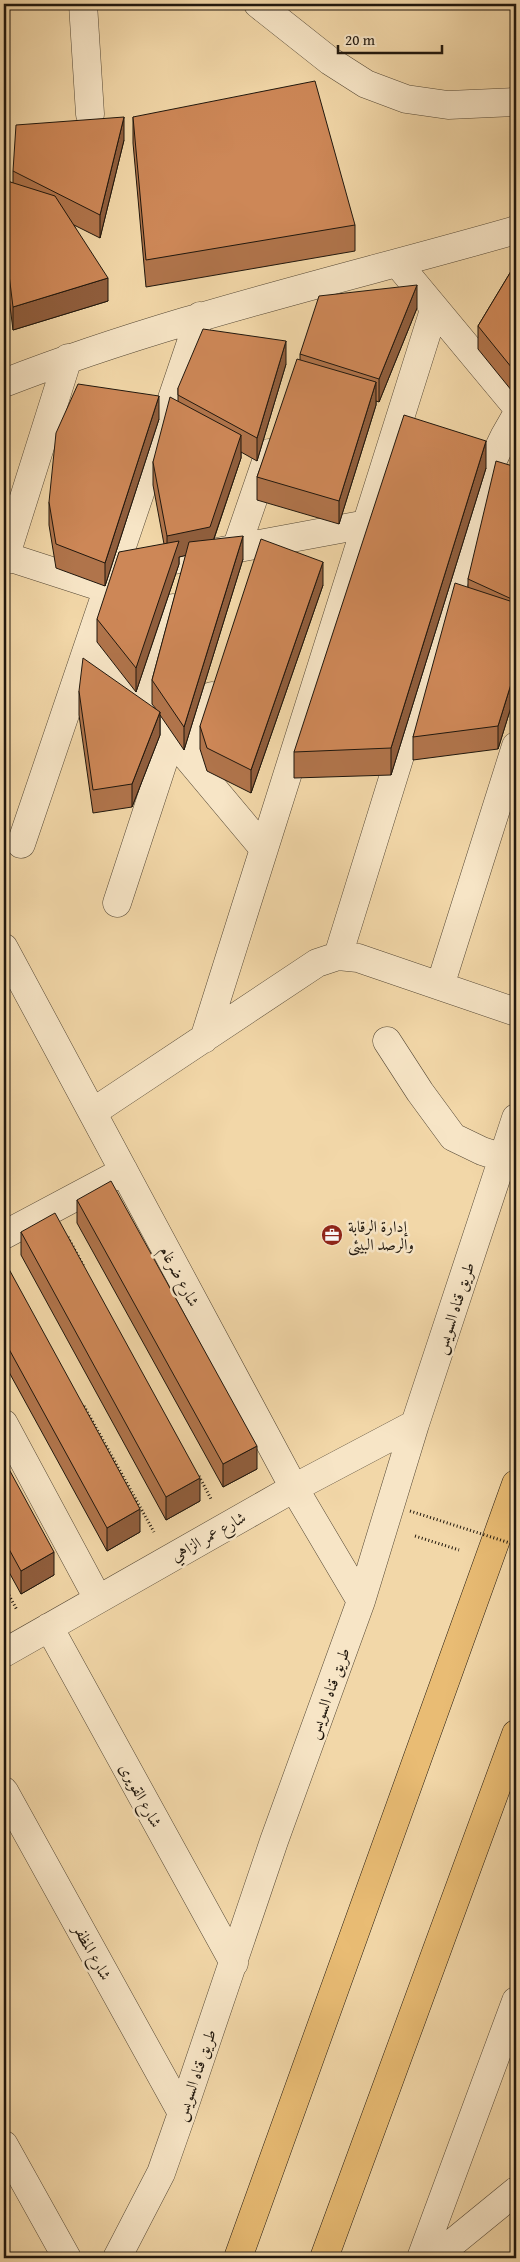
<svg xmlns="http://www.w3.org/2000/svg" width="520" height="2262" font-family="'Gentium Book Plus',Amiri,serif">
	<rect width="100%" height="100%" fill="#f2d7a8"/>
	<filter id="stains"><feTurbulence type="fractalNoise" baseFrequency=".004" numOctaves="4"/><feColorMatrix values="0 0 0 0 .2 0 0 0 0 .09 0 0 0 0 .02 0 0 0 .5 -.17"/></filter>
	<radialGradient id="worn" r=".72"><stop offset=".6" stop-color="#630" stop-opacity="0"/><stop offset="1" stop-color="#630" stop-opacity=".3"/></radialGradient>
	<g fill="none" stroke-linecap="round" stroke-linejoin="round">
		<!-- minor casing -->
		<g stroke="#544734" stroke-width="29">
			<path id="minor" d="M83 4 90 114
				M258 4 330 61 366 84 406 99 448 105 516 102
				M398 264 516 406
				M4 383C170 318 345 279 516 230
				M236 549 269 453
				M5 556 107 589
				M4 561 68 358
				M142 566 367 524
				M90 641 264 849
				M143 704 173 608
				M191 761 212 696
				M21 844 200 316
				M117 903 171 738
				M4 948 294 1488 361 1601
				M338 956 489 468 504 437 516 416
				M440 986 516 746
				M204 1039 434 310
				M387 1041 420 1092 453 1137 482 1151 503 1158
				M93 1112 317 963 338 956 358 958 516 1012
				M4 1235 124 1171
				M4 1424 98 1599
				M49 1627 234 1963
				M4 1653 294 1488 415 1424
				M4 1791 182 2113
				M4 2145 67 2258
				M117 2258 161 2173 182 2113 274 1841 361 1601 415 1424 516 1118
				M421 2258 516 2001
				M434 2258 516 2191"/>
		</g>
		<!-- highway casing -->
		<g stroke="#20170d" stroke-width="29">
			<path id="highway" d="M238 2258 516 1484
				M324 2258 516 1734"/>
		</g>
		<!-- path -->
		<path stroke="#20170d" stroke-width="3" stroke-dasharray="1 2.5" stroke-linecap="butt" d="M68 1237 84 1267
			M84 1406 154 1532
			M199 1476 211 1499
			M415 1536 459 1550
			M4 1586 17 1610"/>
		<!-- minor -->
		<use href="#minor" stroke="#f7e5c6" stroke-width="28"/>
		<!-- highway -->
		<use href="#highway" stroke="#e9bc74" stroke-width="28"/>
		<!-- path-bridge -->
		<path stroke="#20170d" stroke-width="3" stroke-dasharray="1 2.5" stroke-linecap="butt" d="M410 1511 516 1545"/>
	</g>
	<!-- wall -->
	<path fill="#b0744b" stroke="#20170d" d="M133 117 355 225V251L146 287 133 143Z
		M124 140 100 238 74 225 108 301 13 330 4 258V180L13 183V171Z
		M516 263V396L478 349V326Z
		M417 308 379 402 376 401V405L339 524 257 500V477L300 360V354Z
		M286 364 257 461 241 452V458L214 539 243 559 184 750 160 715V735L132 807 93 813 79 715V691L156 709 152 704V680L186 555 179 557V564L136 692 97 642V619L164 544 153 485V462L178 401V388Z
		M159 419 105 586 56 568 49 525V502Z
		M516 467V691L498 749 413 760V737L468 587V579Z
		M486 468 391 775 294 778V752Z
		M323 585 251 793 207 771 200 749V726Z
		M77 1200 257 1469 223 1487 77 1223Z
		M21 1232 200 1501 166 1520 21 1255Z
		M4 1260 140 1532 107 1551 4 1363Z
		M4 1460 54 1575 21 1594 4 1563Z"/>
	<!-- shaded-wall -->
	<path fill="#905e3d" stroke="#20170d" d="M124 117V140L100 238V215Z
		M108 278V301L13 330V307Z
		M417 285V308L379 402V379Z
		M286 341V364L257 461V438Z
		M376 382V405L339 524V501Z
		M159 396V419L105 586V563Z
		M241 435V458L210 550 179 557V564L136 692V668L167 559V536Z
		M486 441V468L391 775V748Z
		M243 536V559L184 750V727Z
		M323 562V585L251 793V770Z
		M516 668V691L498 749V726Z
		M160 712V735L132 807V784Z
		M257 1446V1469L223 1487V1464Z
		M200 1478V1501L166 1520V1497Z
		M140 1509V1532L107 1551V1528Z
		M54 1552V1575L21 1594V1571Z"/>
	<!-- building -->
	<path fill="#cd8757" stroke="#20170d" d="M315 81 355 225 146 260 133 117Z
		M124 117 100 215 13 171 16 125Z
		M4 180 55 196 108 278 13 307 4 234Z
		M516 263V373L478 326Z
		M417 285 379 379 300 354 319 296Z
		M203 329 286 341 257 438 178 395V388Z
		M297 359 376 382 339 501 257 477Z
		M78 384 159 396 105 563 56 544 49 502 56 433Z
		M170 397 241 435 210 527 167 536 153 462Z
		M404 415 486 441 391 748 294 752Z
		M496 461 516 467V601L468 579Z
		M243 536 184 727 152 680 189 542Z
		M261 539 323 562 251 770 207 748 200 726Z
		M179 541 136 668 97 619 119 552Z
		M455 583 516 603V668L498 726 413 737Z
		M83 658 160 712 132 784 93 790 79 691Z
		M111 1181 257 1446 223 1464 77 1200Z
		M55 1213 200 1478 166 1497 21 1232Z
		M4 1260 140 1509 107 1528 4 1340Z
		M4 1460 54 1552 21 1571 4 1540Z"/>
	<!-- icons -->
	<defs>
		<g id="office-disc" transform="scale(1.125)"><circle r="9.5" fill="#8f2418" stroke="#f7e5c6"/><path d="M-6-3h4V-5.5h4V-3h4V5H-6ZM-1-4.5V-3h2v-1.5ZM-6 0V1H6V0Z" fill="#fff"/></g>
	</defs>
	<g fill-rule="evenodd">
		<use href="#office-disc" x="332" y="1235"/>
	</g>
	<g text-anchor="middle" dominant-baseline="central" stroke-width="5" stroke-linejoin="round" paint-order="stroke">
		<!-- poi labels -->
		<g font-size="16" fill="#20170d" stroke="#f7e5c6" text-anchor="start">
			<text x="348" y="1226">إدارة الرقابة<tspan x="348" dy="18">والرصد البيئى</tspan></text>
		</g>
		<!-- street labels -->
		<g font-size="16" fill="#20170d" stroke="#f7e5c6">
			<text transform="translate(180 1276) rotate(62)">شارع ضرغام</text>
			<text transform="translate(454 1308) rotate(-72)">طريق قناه السويس</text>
			<text transform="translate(208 1536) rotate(-30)">شارع عمر الزاهي</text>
			<text transform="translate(328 1693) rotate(-70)">طريق قناه السويس</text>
			<text transform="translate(141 1795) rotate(61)">شارع القويرى</text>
			<text transform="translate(93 1952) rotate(61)">شارع المظفر</text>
			<text transform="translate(195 2075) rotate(-71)">طريق قناه السويس</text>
		</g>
	</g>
	<!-- margin -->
	<rect width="520" height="2262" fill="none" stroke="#f2d7a8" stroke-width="20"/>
	<rect x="5" y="5" width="510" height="2252" fill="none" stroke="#20170d" stroke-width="2.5"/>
	<rect x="10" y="10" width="500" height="2242" fill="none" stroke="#20170d"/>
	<!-- scale -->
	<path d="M338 45v8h104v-8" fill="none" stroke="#20170d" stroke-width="2.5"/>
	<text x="345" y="45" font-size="15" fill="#20170d" stroke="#f7e5c6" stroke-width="4" paint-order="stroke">20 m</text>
	<rect width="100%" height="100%" filter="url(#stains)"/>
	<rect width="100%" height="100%" fill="url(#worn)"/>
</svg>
